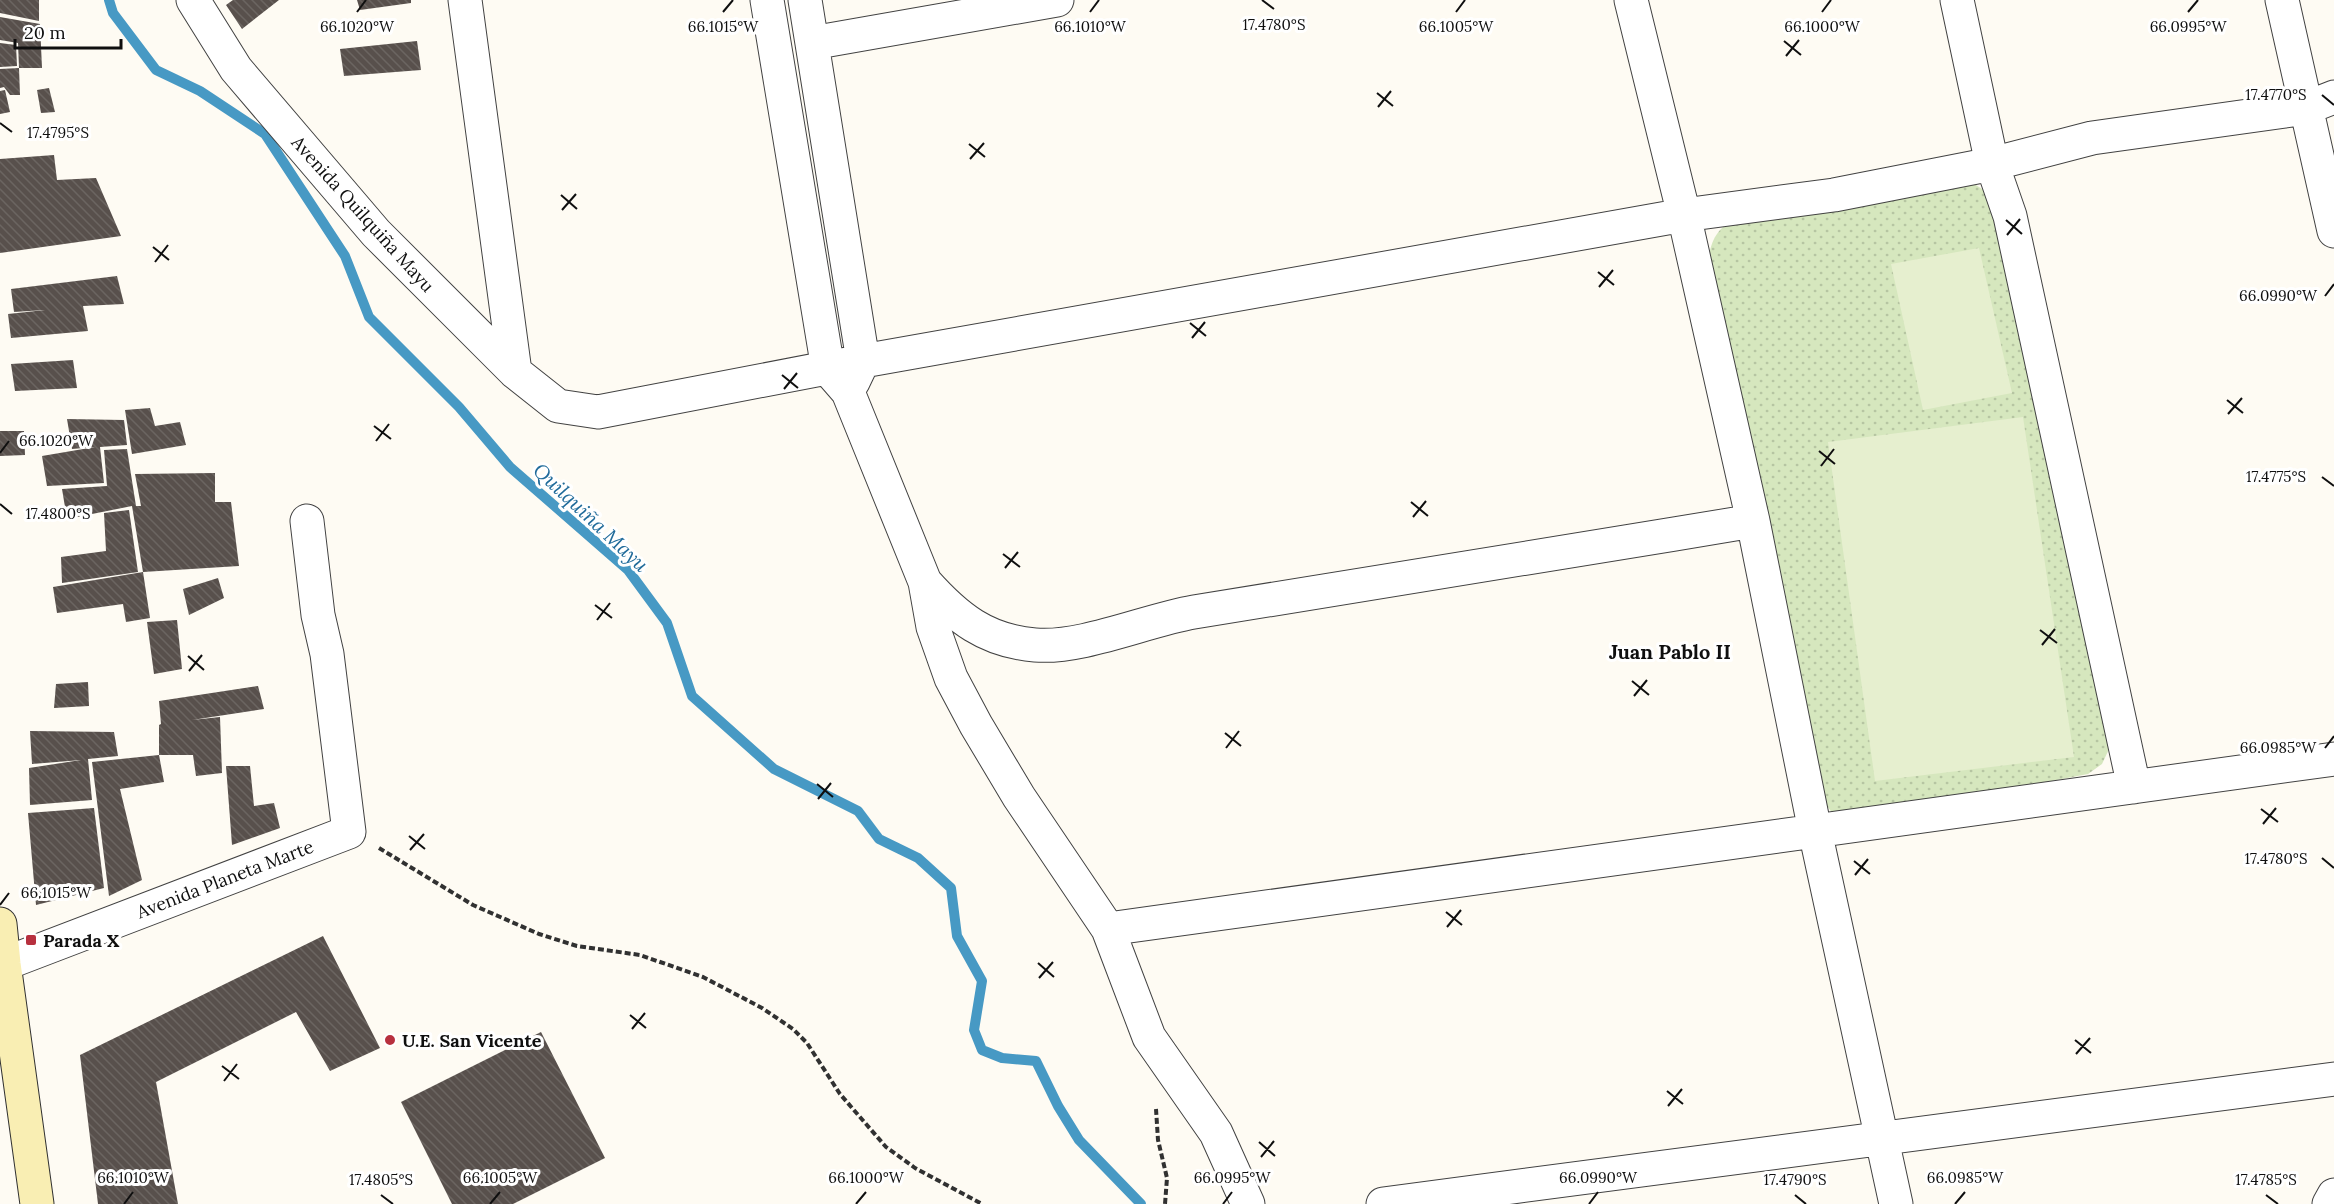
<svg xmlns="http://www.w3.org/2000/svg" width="2334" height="1204" font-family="Lora,serif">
	<defs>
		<pattern id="grass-dots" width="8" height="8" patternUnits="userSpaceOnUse" patternTransform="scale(1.5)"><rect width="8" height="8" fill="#d6e7be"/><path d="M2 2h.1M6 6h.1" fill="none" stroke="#b6c5a2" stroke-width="1.8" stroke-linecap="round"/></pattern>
		<pattern id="building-back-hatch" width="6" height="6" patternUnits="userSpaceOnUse" patternTransform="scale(1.5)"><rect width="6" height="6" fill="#58504c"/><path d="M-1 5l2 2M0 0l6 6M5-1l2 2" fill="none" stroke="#6b6561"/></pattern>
	</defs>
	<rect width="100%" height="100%" fill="#fefbf3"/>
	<!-- grass -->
	<path fill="url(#grass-dots)" d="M1971 182 1987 192 1994 211 2110 747 2102 764 2088 774 1855 819C1831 818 1829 811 1820 790L1709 256C1712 239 1717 231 1731 220Z"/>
	<!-- pitch -->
	<path fill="#e6efcf" d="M1979 248 2012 393 1923 410 1891 264Z
		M2023 417 2074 757 1875 781 1828 442Z"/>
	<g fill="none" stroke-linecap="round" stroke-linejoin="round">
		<!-- stream -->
		<path stroke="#4799c4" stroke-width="10" d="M109 0 113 13 156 70 200 91 265 134 345 256 369 317 459 407 510 467 628 570 667 623 692 696 774 769 858 811 879 839 918 858 951 888 957 936 982 981 974 1030 982 1050 1002 1058 1036 1061 1058 1106 1079 1140 1141 1204"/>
	</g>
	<!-- building -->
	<path fill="url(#building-back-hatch)" d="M0 0H39V21L0 13Z
		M233 0H279L242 29 226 5Z
		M357 0H411V3L360 10Z
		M0 17 40 24 42 68H19L18 43 0 40Z
		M417 41 421 70 344 76 340 49Z
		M0 43 16 45 17 66 0 67Z
		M19 68 20 95H10L4 87 0 88V69Z
		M49 88 55 112 41 113 37 90Z
		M5 90 10 112 0 114V91Z
		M54 155 57 180 96 178 121 236 0 253V159Z
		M117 276 124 304 83 306 88 331 11 338 8 314 45 310 14 312 11 289Z
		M73 360 77 388 15 391 11 364Z
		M150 408 155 426 180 422 186 445 132 454 125 410Z
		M67 419 124 420 127 445 100 447 104 483 47 486 42 456 95 447 72 449Z
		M0 431H24L25 455 0 456Z
		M127 449 136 506H141L135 474 215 473V502H231L239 566 143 572 150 618 126 622 123 604 57 613 53 587 143 572 132 506 67 519 62 489 107 486 104 450Z
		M129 510 138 572 62 583 61 557 106 551 104 513Z
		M218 578 224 598 189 615 183 589Z
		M177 620 182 669 154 674 147 622Z
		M88 682 89 706 54 708 56 684Z
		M258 686 264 709 192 720 220 717 222 773 196 776 193 755H159V725L161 724 159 701Z
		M30 731 114 732 118 756 88 759 92 800 30 805 29 768 81 760 32 764Z
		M159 755 164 782 120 789 142 880 109 896 92 762Z
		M226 766H250L254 806 274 803 280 828 232 845Z
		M94 808 104 888 36 905 28 813Z
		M323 936 380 1048 330 1071 296 1012 156 1082 178 1204H98L80 1055Z
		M541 1032 605 1158 513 1204H452L401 1102Z"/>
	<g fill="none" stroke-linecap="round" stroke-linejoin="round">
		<!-- street casing -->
		<g stroke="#424242" stroke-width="35">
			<path id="street" d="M193 0 236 69 376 233 515 372 558 406 598 412 863 361 1684 215 1834 195 1992 164 2092 138 2306 108 2334 97
				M465 0 515 372
				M767 0 828 369 848 392 925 582 933 627 951 678 976 725 1019 797 1108 929 1149 1037 1216 1133 1248 1204
				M805 0 863 361 853 382
				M1631 0 1684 215 1753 521 1815 831 1896 1204
				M1957 0 1992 164 2010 216 2134 787
				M2282 0 2334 231
				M812 43 1057 0
				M925 582C957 618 986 641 1035 645 1082 649 1147 620 1194 612 1381 582 1567 552 1753 521
				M1108 929 2334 759
				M4 964 349 832 327 654 318 615 307 521
				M1383 1204 2334 1079
				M2329 1204 2334 1195"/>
		</g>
		<!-- secondary casing -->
		<g stroke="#313131" stroke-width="35">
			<path id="secondary" d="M0 924 4 964 37 1204"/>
		</g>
		<!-- path -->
		<path stroke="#313131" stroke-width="4" stroke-dasharray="6 3" stroke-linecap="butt" d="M379 848 473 905 539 934 577 946 640 955 703 977 762 1008 793 1029 807 1043 840 1094 886 1147 915 1168 982 1204
			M1156 1109 1158 1140 1167 1178 1165 1204"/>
		<!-- street -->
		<use href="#street" stroke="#fff" stroke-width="33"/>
		<!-- secondary -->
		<use href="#secondary" stroke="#f9eeb3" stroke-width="33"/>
	</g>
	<!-- ticks -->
	<path fill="none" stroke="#0f0f0f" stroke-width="2" d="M1262 0 1274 9M357 12 366 0M723 12 733 0M1090 12 1099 0M1456 12 1465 0M1822 12 1831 0M2188 12 2198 0M1784 41 1801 55M1786 56 1799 40M1377 93 1393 106M2322 95 2334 105M1378 107 1391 91M0 123 12 132M969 144 985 157M970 159 984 143M561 195 577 209M562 210 576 194M2006 220 2022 234M2007 235 2020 219M153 247 169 260M155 262 168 245M1598 272 1614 285M1599 287 1613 270M2325 296 2334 284M1190 323 1206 336M1192 338 1205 322M782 375 798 388M784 389 797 373M2227 400 2243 413M2228 414 2242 398M374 426 391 439M376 441 389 424M1819 451 1835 464M0 453 9 441M1821 466 1834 449M2322 477 2334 486M1411 502 1428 516M0 504 12 514M1413 517 1426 501M1003 554 1020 567M1005 568 1018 552M595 605 612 618M597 620 610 603M2040 630 2057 643M2042 645 2055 629M188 656 204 670M189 671 202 655M1632 681 1649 695M1634 696 1647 680M1225 733 1241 746M1226 748 1239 731M2325 748 2334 736M817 784 833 797M818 799 831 783M2261 809 2278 822M2263 824 2276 808M409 836 425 849M410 850 424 834M2322 858 2334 868M1854 861 1870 874M1855 875 1868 859M0 905 9 893M1446 912 1462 925M1447 927 1461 910M1038 963 1054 977M1039 978 1053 962M630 1015 646 1028M632 1029 645 1013M2075 1040 2091 1053M2076 1054 2090 1038M222 1066 239 1079M224 1081 237 1064M1667 1091 1683 1104M1668 1106 1682 1089M1259 1142 1275 1156M1261 1157 1274 1141M381 1195 393 1204M1795 1195 1806 1204M2266 1195 2278 1204M124 1204 133 1192M490 1204 500 1192M856 1204 866 1192M1223 1204 1232 1192M1589 1204 1598 1192M1955 1204 1965 1192"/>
	<!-- markers -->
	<g fill="#b7303e" stroke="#fff" stroke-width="2">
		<rect x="25" y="934" width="12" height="12" rx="3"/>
		<circle cx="390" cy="1040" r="6"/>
	</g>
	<g text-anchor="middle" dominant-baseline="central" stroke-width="6" stroke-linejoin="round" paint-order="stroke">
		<!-- street labels -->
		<g font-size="18" fill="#0f0f0f" stroke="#fff">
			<text transform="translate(363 214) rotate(48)">Avenida Quilquiña Mayu</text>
			<text transform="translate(225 879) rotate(-21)">Avenida Planeta Marte</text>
		</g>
		<!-- poi labels -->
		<g font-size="18" font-weight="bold" fill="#0f0f0f" stroke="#fff" text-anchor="start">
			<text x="43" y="940">Parada X</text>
			<text x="402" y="1040">U.E. San Vicente</text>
		</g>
		<!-- water labels -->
		<g font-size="20" font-style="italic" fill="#206b9a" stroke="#fff">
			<text transform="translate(591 517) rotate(43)">Quilquiña Mayu</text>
		</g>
		<!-- neighbourhood labels -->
		<g font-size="20" font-weight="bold" fill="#0f0f0f" stroke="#fff">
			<text x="1670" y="651">Juan Pablo II</text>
		</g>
	</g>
	<g font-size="15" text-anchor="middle" fill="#0f0f0f" stroke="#fff" stroke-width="6" stroke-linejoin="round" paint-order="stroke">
		<text x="1274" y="30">17.4780°S</text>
		<text x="357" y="32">66.1020°W</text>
		<text x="2188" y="32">66.0995°W</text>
		<text x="723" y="32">66.1015°W</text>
		<text x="1090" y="32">66.1010°W</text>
		<text x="1456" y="32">66.1005°W</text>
		<text x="1822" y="32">66.1000°W</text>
		<text x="2276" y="100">17.4770°S</text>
		<text x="58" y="138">17.4795°S</text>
		<text x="2278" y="301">66.0990°W</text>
		<text x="56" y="446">66.1020°W</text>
		<text x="2276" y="482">17.4775°S</text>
		<text x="58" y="519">17.4800°S</text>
		<text x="2278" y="753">66.0985°W</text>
		<text x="2276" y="864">17.4780°S</text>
		<text x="56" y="898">66.1015°W</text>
		<text x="133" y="1183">66.1010°W</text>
		<text x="500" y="1183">66.1005°W</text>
		<text x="866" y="1183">66.1000°W</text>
		<text x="1232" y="1183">66.0995°W</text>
		<text x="1598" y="1183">66.0990°W</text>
		<text x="1965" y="1183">66.0985°W</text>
		<text x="381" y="1185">17.4805°S</text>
		<text x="1795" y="1185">17.4790°S</text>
		<text x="2266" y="1185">17.4785°S</text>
	</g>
	<!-- scale -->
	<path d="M15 39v9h106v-9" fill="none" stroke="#0f0f0f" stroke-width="3"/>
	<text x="24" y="39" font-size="18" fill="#0f0f0f" stroke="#ffffff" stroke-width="4.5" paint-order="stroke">20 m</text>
</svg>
